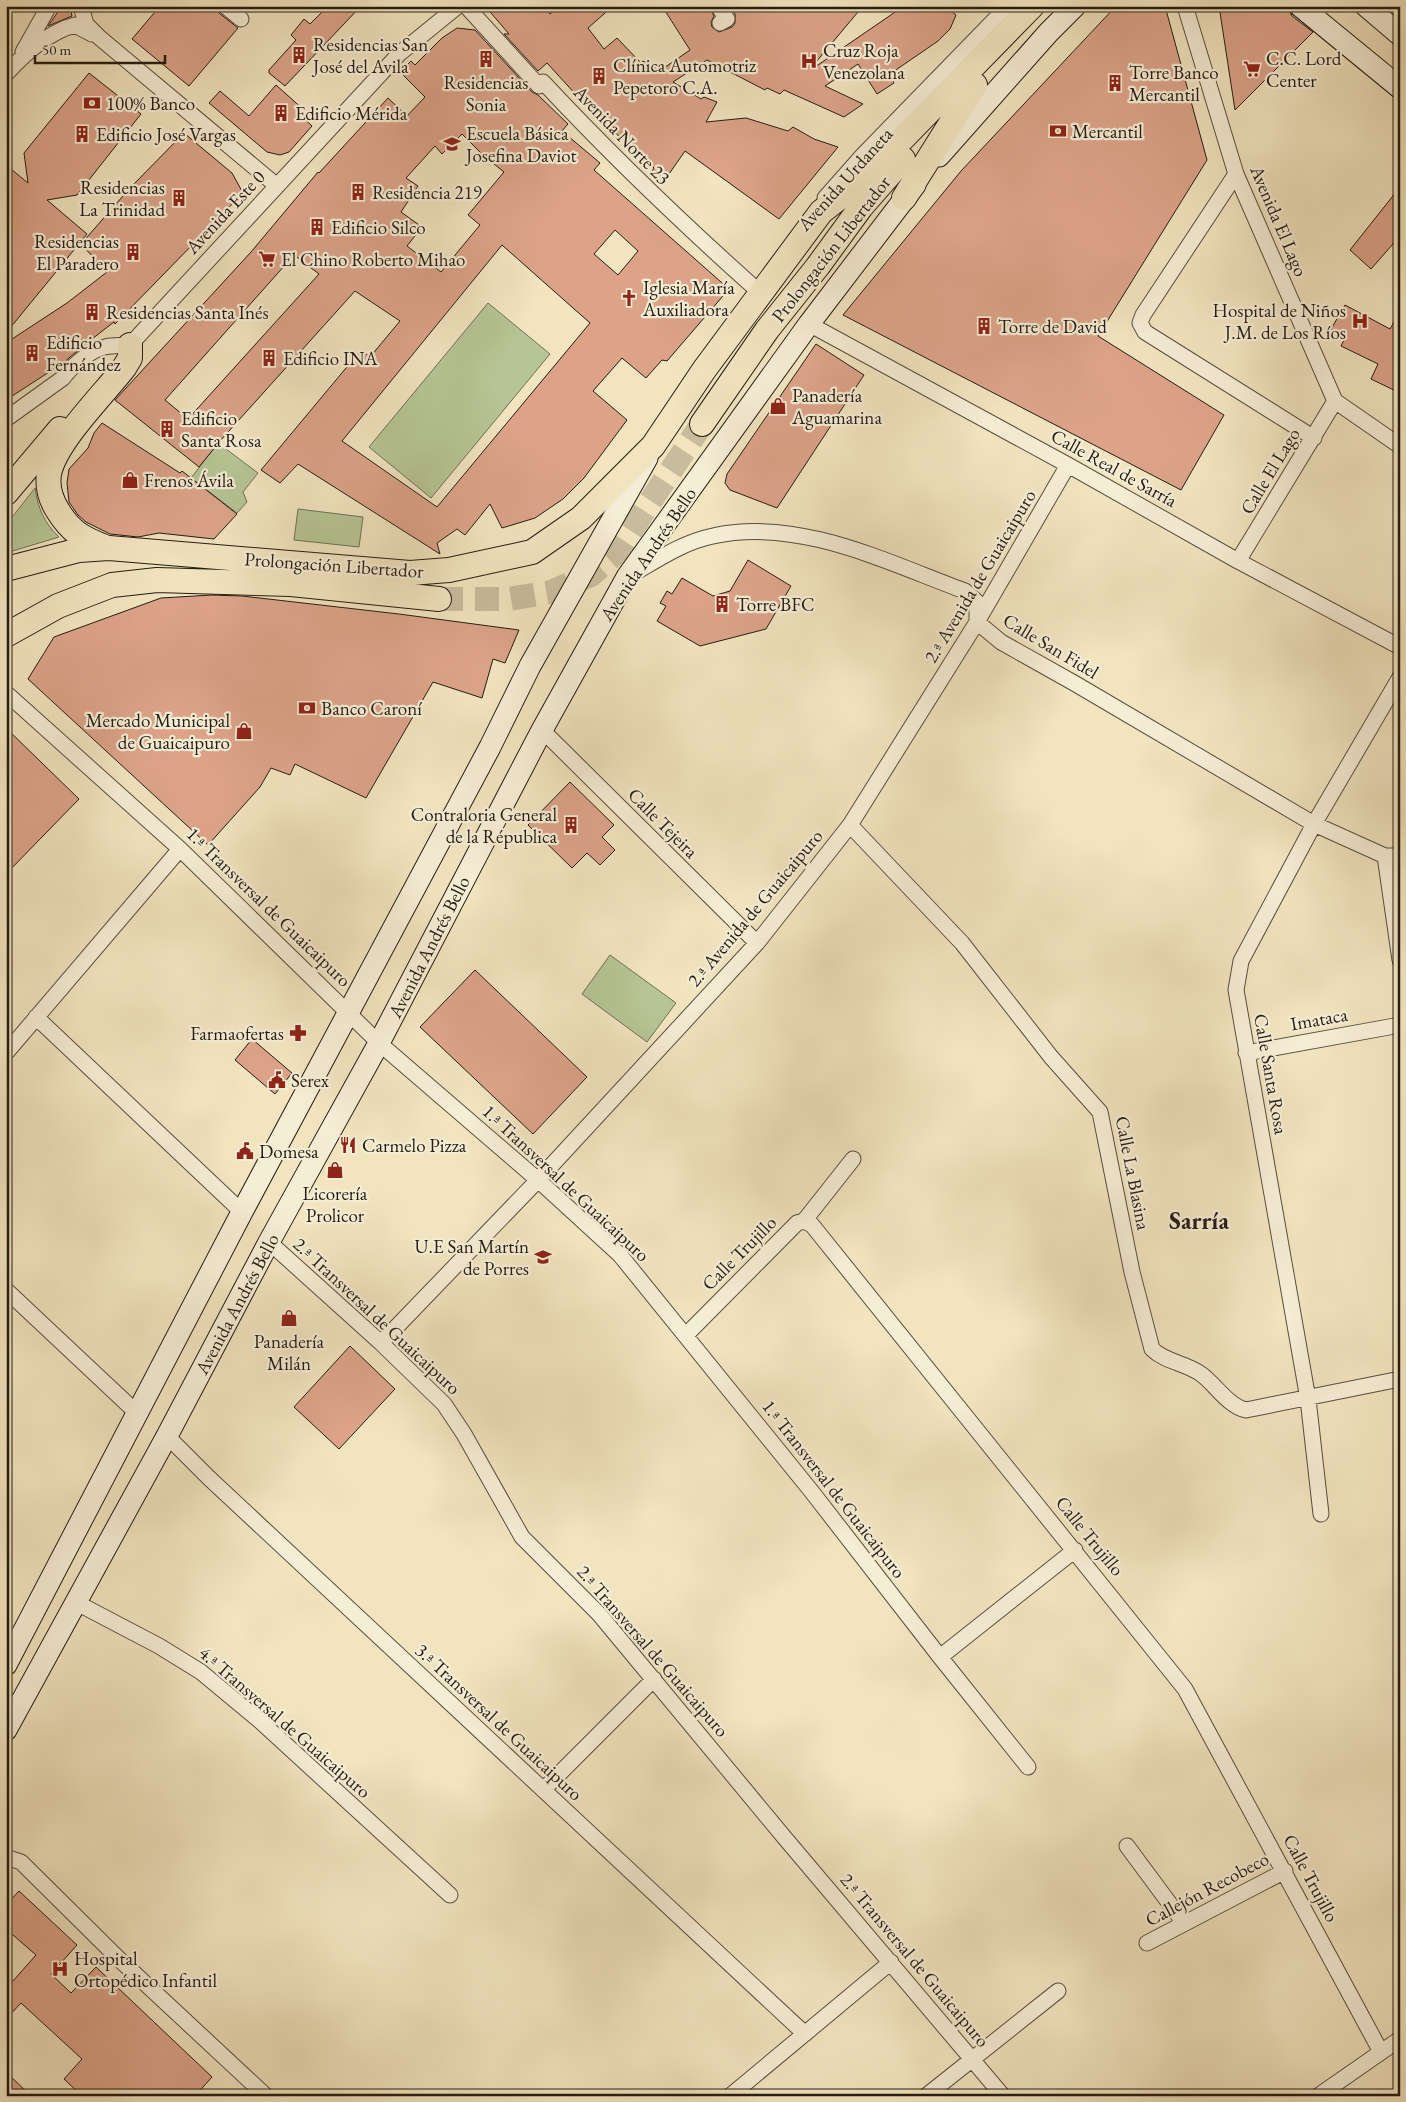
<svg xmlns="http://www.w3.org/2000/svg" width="1406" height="2102" font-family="'EB Garamond',serif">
	<rect width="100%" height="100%" fill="#f1e4bf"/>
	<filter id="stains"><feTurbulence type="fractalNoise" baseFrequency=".004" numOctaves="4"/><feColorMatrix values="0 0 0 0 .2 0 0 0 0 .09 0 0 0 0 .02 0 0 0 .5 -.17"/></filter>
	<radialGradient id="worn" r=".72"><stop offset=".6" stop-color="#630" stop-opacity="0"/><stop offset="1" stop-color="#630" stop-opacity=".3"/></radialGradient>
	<!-- green -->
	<path fill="#b6c595" stroke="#6d7054" d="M488 303 550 354 431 498 369 447Z
		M218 443 258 473 243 492 247 502 237 513 191 478Z
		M35 488C38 508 44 523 59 537L6 553V525Z
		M298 509 363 517 359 547 294 540Z
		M610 955 676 1003 647 1042 582 994Z"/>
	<!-- building -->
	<path fill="#dca389" stroke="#241c13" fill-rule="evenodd" d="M62 6H70L72 16 48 26Z
		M160 6H216L219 13 238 28 189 86 132 39Z
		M328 6H361L285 86 269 73V70L296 40 291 35 304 19 310 24Z
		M485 6H544L550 14 560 6H613L588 28 604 49 617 38 641 63 643 61 661 70 690 50 662 6H709L714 16 711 22 712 27 719 32 732 27 735 23V14L730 6H863L811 68 812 69 904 6H945L956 15 950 29 938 41 890 74 894 83 877 94 858 64 825 86 863 104 844 117 784 90 780 94 767 88 765 90 707 60 673 82 701 99 704 97 717 102 706 122 746 118 788 131 793 127 814 139 838 147 779 219 685 151 662 184 650 174 654 168 589 109 547 63 538 71 504 34H509Z
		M1116 6H1165L1207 160 1098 336 1224 415 1181 490 843 315 961 171Z
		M1219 6H1287L1292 16 1313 32 1235 110Z
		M457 28 475 30 532 92 538 95 568 124 562 131 600 163 594 170 729 289 667 361 662 360 646 378 622 358 593 391 627 420 584 478 563 499 535 518 502 528 490 504 465 535 457 529 437 543 440 554 298 464 280 483 261 470 361 350 370 357 400 321 355 291 220 441 199 467 115 400 251 252 318 172 319 173 388 98 407 116 425 97 400 72 411 61 415 65 442 38ZM462 134 483 155 504 172 468 215 480 225 441 272 407 246 422 227 401 212 418 186 406 178 435 146 442 154ZM615 230 638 251 618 275 594 254ZM502 245 590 323 437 507 342 441ZM294 255 319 274 188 419 165 400Z
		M89 73 141 114 77 195 47 200 87 234 6 333V165L28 183 24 153Z
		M276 85 304 110 299 114 312 126 289 152 280 155 267 152 209 103 220 91 249 116Z
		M184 133 232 173 243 193 115 324 114 322 92 339 93 341 76 352 63 363 6 400V343L67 303 107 272 81 244 130 188Z
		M1400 187V236L1371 269 1350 250Z
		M1345 305 1390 329 1400 311V393L1371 379 1378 364 1341 346 1346 336 1331 329Z
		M816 344 864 375 777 508 730 490 725 483 727 474Z
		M102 423 180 473 182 471 237 514 214 539 159 533 138 537 110 534 86 522 78 515 69 502 67 483 69 469 88 448 94 433Z
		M748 560 791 586 766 629 700 646 657 621 666 606 660 603 667 591 672 594 682 578 713 596 730 591Z
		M212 595 242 596 399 614 519 630 505 663 493 659 482 698 433 682 366 798 295 764 290 775 271 768 260 787 208 845 28 679 54 637 161 598Z
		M6 728 79 799 6 874Z
		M570 782 614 825 602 837 615 850 600 865 587 853 572 868 528 825Z
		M475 970 587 1077 533 1134 420 1027Z
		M252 1039 292 1073 275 1094 235 1060Z
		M350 1346 395 1389 339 1449 294 1407Z
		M19 1891 77 1945 51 1974 71 1993 96 1967 212 2077 195 2096H82L64 2079 82 2059 21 2003 6 2019V1975L13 1981 36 1955 6 1929V1905Z
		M6 2072 31 2096H6Z"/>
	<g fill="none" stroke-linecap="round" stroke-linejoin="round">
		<!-- primary-tunnel -->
		<path stroke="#c8bc9d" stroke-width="24" stroke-dasharray="24 12" stroke-linecap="butt" d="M439 599H509L551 592 591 575 616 553 702 424"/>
		<!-- street casing -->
		<g stroke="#574e3e" stroke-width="17">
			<path id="street" d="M81 6 86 24 100 38 277 186
				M225 6 241 19
				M466 6 539 86 543 82C612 156 682 223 757 290
				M718 6 727 19 720 23
				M1185 6 1236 174 1335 401 1400 446
				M23 52 49 6
				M6 74C24 54 48 32 75 25L92 34
				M1236 174 1143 315 1140 323 1145 332 1314 438
				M825 198 863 155 1008 6
				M809 324 1068 465 1238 561 1400 647
				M6 419 63 378C72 366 90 350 105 347 113 345 122 346 130 345L399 54 458 6
				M1238 561 1335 401
				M631 575C657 560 683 542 713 536 798 517 886 562 965 591L977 602V622L1001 642 1074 683 1314 824 1385 856H1400
				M6 693 180 849 379 1043 538 1180 620 1255 812 1492 940 1657 1028 1767
				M542 730 757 943
				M850 825 962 943 1051 1057 1100 1112 1132 1272 1152 1349C1165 1362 1186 1363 1201 1374 1215 1384 1228 1406 1246 1410L1400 1379
				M1385 856 1400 960
				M36 1017 242 1212
				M6 1053 180 849
				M1246 1053 1400 1025
				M804 1221 853 1159
				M269 1242 381 1343 444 1404 464 1434 522 1537 599 1614 784 1837 1003 2096
				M6 1290 138 1414
				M686 1335 797 1223 804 1221 812 1225 1185 1689 1381 2052
				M381 1343 538 1180 757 943 850 825 977 622 1068 465
				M167 1436 209 1478 805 2034
				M1321 1514 1308 1399 1236 990 1241 961 1314 824 1400 677
				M77 1603 159 1646 201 1672 260 1721 450 1895
				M940 1657 1075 1550
				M543 1790 654 1679
				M1127 1846 1184 1923
				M6 1857 21 1862 120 1960 266 2096
				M1147 1943 1285 1871
				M730 2096 891 1962
				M926 2096 1058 1991
				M1318 2096 1400 2039"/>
		</g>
		<!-- secondary casing -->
		<g stroke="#241c13" stroke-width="23">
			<path id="secondary" d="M1300 6 1400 88
				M1366 6 1400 35
				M939 156 1049 32 1075 6
				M6 1665 242 1212 490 747 530 666 647 458
				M6 1730 167 1436 269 1242 379 1043 542 730 627 577 809 324 915 185"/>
		</g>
		<!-- primary casing -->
		<g stroke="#241c13" stroke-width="26">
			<path id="primary" d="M904 198 975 85
				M702 424 767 330 818 266 861 207 903 159
				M6 493 60 429
				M105 547C82 538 71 532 58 511 51 500 47 487 49 474 55 442 103 395 124 368L130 358V345
				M6 569 79 550 109 548 410 573 449 570 532 552 581 518 653 446 704 370 821 212 865 177 1032 6
				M6 635 58 606 112 585 157 580 291 584 439 599"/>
		</g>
		<!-- street -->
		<use href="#street" stroke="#f6edd5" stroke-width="15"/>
		<!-- secondary -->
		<use href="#secondary" stroke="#f6edd5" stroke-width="21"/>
		<!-- primary -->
		<use href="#primary" stroke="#f1e4bf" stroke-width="24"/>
	</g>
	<!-- icons -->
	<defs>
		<g id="building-bare" transform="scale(1.35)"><path d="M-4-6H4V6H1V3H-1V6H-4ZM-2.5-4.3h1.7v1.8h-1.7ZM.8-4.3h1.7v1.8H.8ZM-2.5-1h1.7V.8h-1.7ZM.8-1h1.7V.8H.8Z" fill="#8f2418" stroke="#f6edd5" stroke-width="2.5" paint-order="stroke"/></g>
		<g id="hospital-bare" transform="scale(1.35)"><path d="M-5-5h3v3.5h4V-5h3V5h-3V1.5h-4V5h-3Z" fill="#8f2418" stroke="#f6edd5" stroke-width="2.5" paint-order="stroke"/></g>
		<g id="supermarket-bare" transform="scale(1.35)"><path d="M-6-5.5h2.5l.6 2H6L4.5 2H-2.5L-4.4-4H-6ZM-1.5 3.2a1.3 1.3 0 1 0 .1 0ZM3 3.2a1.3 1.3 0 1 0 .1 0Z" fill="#8f2418" stroke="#f6edd5" stroke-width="2.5" paint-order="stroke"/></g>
		<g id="bank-bare" transform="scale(1.35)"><path d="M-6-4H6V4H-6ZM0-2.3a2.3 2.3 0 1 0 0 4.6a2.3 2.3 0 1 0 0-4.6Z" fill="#8f2418" stroke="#f6edd5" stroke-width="2.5" paint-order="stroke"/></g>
		<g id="school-bare" transform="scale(1.35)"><path d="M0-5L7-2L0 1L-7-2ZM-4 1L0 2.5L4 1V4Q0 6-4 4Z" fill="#8f2418" stroke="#f6edd5" stroke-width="2.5" paint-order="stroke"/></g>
		<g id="church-bare" transform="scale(1.35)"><path d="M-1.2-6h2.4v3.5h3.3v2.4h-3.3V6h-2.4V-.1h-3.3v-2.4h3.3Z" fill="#8f2418" stroke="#f6edd5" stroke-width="2.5" paint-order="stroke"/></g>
		<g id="shop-bare" transform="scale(1.35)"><path d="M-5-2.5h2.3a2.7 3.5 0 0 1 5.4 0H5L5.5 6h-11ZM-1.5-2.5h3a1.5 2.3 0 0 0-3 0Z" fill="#8f2418" stroke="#f6edd5" stroke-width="2.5" paint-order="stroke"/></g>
		<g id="pharmacy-bare" transform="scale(1.35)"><path d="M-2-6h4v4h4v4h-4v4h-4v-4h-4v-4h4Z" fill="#8f2418" stroke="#f6edd5" stroke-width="2.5" paint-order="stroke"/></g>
		<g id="civic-bare" transform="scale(1.35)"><path d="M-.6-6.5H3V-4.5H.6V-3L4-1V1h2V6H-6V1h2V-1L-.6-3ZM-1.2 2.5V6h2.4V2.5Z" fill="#8f2418" stroke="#f6edd5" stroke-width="2.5" paint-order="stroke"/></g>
		<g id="restaurant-bare" transform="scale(1.35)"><path d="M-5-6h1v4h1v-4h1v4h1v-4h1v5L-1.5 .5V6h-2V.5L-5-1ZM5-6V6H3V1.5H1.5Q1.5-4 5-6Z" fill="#8f2418" stroke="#f6edd5" stroke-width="2.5" paint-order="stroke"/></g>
	</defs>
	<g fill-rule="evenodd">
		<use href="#building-bare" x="299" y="55"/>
		<use href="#building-bare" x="486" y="59"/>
		<use href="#hospital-bare" x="809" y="61"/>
		<use href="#supermarket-bare" x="1252" y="69"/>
		<use href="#building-bare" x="599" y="76"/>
		<use href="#building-bare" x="1115" y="83"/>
		<use href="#bank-bare" x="92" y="103"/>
		<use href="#building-bare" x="281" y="113"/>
		<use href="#bank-bare" x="1058" y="131"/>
		<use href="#building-bare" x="82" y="134"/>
		<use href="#school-bare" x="452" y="144"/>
		<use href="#building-bare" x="358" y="192"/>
		<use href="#building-bare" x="179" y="198"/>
		<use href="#building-bare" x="317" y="227"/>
		<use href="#building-bare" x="133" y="252"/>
		<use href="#supermarket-bare" x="267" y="259"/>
		<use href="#church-bare" x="629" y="298"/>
		<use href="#building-bare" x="92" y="312"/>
		<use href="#hospital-bare" x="1360" y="321"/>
		<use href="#building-bare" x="984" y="326"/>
		<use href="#building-bare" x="32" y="353"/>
		<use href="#building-bare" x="269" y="358"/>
		<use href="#shop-bare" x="778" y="406"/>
		<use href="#building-bare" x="167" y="429"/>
		<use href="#shop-bare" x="130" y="480"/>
		<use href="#building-bare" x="722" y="604"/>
		<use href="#bank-bare" x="307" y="708"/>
		<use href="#shop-bare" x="244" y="731"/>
		<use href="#building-bare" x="571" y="825"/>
		<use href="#pharmacy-bare" x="298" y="1033"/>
		<use href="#civic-bare" x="277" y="1080"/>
		<use href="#restaurant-bare" x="348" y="1145"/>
		<use href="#civic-bare" x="245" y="1151"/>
		<use href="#shop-bare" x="335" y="1170"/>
		<use href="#school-bare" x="543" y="1257"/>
		<use href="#shop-bare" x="289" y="1318"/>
		<use href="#hospital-bare" x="60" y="1969"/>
	</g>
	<g text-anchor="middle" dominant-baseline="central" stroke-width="4.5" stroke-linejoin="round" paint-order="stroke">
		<!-- poi labels -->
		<g font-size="19" fill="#241c13" stroke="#f6edd5" text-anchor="start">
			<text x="313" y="44">Residencias San<tspan x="313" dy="22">José del Avila</tspan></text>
			<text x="823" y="50">Cruz Roja<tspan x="823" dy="22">Venezolana</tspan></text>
			<text x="1266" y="58">C.C. Lord<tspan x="1266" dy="22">Center</tspan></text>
			<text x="613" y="65">Clínica Automotriz<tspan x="613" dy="22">Pepetoro C.A.</tspan></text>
			<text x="1129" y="72">Torre Banco<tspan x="1129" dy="22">Mercantil</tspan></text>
			<text x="486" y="82" text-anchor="middle">Residencias<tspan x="486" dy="22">Sonia</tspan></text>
			<text x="106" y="103">100% Banco</text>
			<text x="295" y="113">Edificio Mérida</text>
			<text x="1072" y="131">Mercantil</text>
			<text x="466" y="133">Escuela Básica<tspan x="466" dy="22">Josefina Daviot</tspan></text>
			<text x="96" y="134">Edificio José Vargas</text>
			<text x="165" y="187" text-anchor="end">Residencias<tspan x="165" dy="22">La Trinidad</tspan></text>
			<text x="372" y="192">Residencia 219</text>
			<text x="331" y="227">Edificio Silco</text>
			<text x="119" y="241" text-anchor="end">Residencias<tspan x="119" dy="22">El Paradero</tspan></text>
			<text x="281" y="259">El Chino Roberto Mihao</text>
			<text x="643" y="287">Iglesia María<tspan x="643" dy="22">Auxiliadora</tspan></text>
			<text x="1346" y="310" text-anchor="end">Hospital de Niños<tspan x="1346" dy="22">J.M. de Los Ríos</tspan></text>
			<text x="106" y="312">Residencias Santa Inés</text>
			<text x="998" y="326">Torre de David</text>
			<text x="46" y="342">Edificio<tspan x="46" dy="22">Fernández</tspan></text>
			<text x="283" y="358">Edificio INA</text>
			<text x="792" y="395">Panadería<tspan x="792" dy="22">Aguamarina</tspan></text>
			<text x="181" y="418">Edificio<tspan x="181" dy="22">Santa Rosa</tspan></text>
			<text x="144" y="480">Frenos Ávila</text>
			<text x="736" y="604">Torre BFC</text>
			<text x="321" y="708">Banco Caroní</text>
			<text x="230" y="720" text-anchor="end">Mercado Municipal<tspan x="230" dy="22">de Guaicaipuro</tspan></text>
			<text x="557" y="814" text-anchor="end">Contraloria General<tspan x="557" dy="22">de la Républica</tspan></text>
			<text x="284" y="1033" text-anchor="end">Farmaofertas</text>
			<text x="291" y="1080">Serex</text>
			<text x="362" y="1145">Carmelo Pizza</text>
			<text x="259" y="1151">Domesa</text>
			<text x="335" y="1193" text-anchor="middle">Licorería<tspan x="335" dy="22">Prolicor</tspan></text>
			<text x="529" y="1246" text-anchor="end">U.E San Martín<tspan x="529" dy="22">de Porres</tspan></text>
			<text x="289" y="1341" text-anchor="middle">Panadería<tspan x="289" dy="22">Milán</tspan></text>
			<text x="74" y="1958">Hospital<tspan x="74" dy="22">Ortopédico Infantil</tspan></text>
		</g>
		<!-- street labels -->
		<g font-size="19" fill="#241c13" stroke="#f6edd5">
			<text transform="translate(622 135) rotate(46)">Avenida Norte 23</text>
			<text transform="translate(845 179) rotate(-48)">Avenida Urdaneta</text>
			<text transform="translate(225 212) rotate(-47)">Avenida Este 0</text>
			<text transform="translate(1279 221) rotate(67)">Avenida El Lago</text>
			<text transform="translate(831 249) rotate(-52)">Prolongación Libertador</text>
			<text transform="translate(1114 468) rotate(29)">Calle Real de Sarría</text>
			<text transform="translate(1270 471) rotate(-59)">Calle El Lago</text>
			<text transform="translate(648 554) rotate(-56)">Avenida Andrés Bello</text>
			<text transform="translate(334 565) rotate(4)">Prolongación Libertador</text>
			<text transform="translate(980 576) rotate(-59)">2.ª Avenida de Guaicaipuro</text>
			<text transform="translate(1051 646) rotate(31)">Calle San Fidel</text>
			<text transform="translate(663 823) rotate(45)">Calle Tejeira</text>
			<text transform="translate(269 907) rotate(44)">1.ª Transversal de Guaicaipuro</text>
			<text transform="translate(755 908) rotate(-50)">2.ª Avenida de Guaicaipuro</text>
			<text transform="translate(429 947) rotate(-63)">Avenida Andrés Bello</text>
			<text transform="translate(1319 1019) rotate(-10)">Imataca</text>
			<text transform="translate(1271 1074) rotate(80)">Calle Santa Rosa</text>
			<text transform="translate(1133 1173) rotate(79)">Calle La Blasina</text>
			<text transform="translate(566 1183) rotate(43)">1.ª Transversal de Guaicaipuro</text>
			<text transform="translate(739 1253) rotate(-45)">Calle Trujillo</text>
			<text transform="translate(237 1304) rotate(-62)">Avenida Andrés Bello</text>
			<text transform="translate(377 1316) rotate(43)">2.ª Transversal de Guaicaipuro</text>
			<text transform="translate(834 1489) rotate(52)">1.ª Transversal de Guaicaipuro</text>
			<text transform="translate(1090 1536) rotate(51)">Calle Trujillo</text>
			<text transform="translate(653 1651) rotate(49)">2.ª Transversal de Guaicaipuro</text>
			<text transform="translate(285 1722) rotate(41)">4.ª Transversal de Guaicaipuro</text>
			<text transform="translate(499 1722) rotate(43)">3.ª Transversal de Guaicaipuro</text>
			<text transform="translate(1311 1878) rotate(62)">Calle Trujillo</text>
			<text transform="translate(1207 1889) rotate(-28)">Callejón Recobeco</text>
			<text transform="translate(915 1960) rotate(50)">2.ª Transversal de Guaicaipuro</text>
		</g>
		<!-- district labels -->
		<g font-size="24" font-weight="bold" fill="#241c13" stroke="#f6edd5">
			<text x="1199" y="1220">Sarría</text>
		</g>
	</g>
	<!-- margin -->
	<rect width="1406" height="2102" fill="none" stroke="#f1e4bf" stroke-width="25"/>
	<rect x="8" y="8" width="1391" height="2087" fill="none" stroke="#241c13" stroke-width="2.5"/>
	<rect x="12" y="12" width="1381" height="2077" fill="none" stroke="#241c13"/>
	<!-- scale -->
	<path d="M35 55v8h130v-8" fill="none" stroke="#241c13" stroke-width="2.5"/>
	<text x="42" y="55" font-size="15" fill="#241c13" stroke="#f6edd5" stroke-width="4" paint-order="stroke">50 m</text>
	<rect width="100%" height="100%" filter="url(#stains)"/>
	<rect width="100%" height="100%" fill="url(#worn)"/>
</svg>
